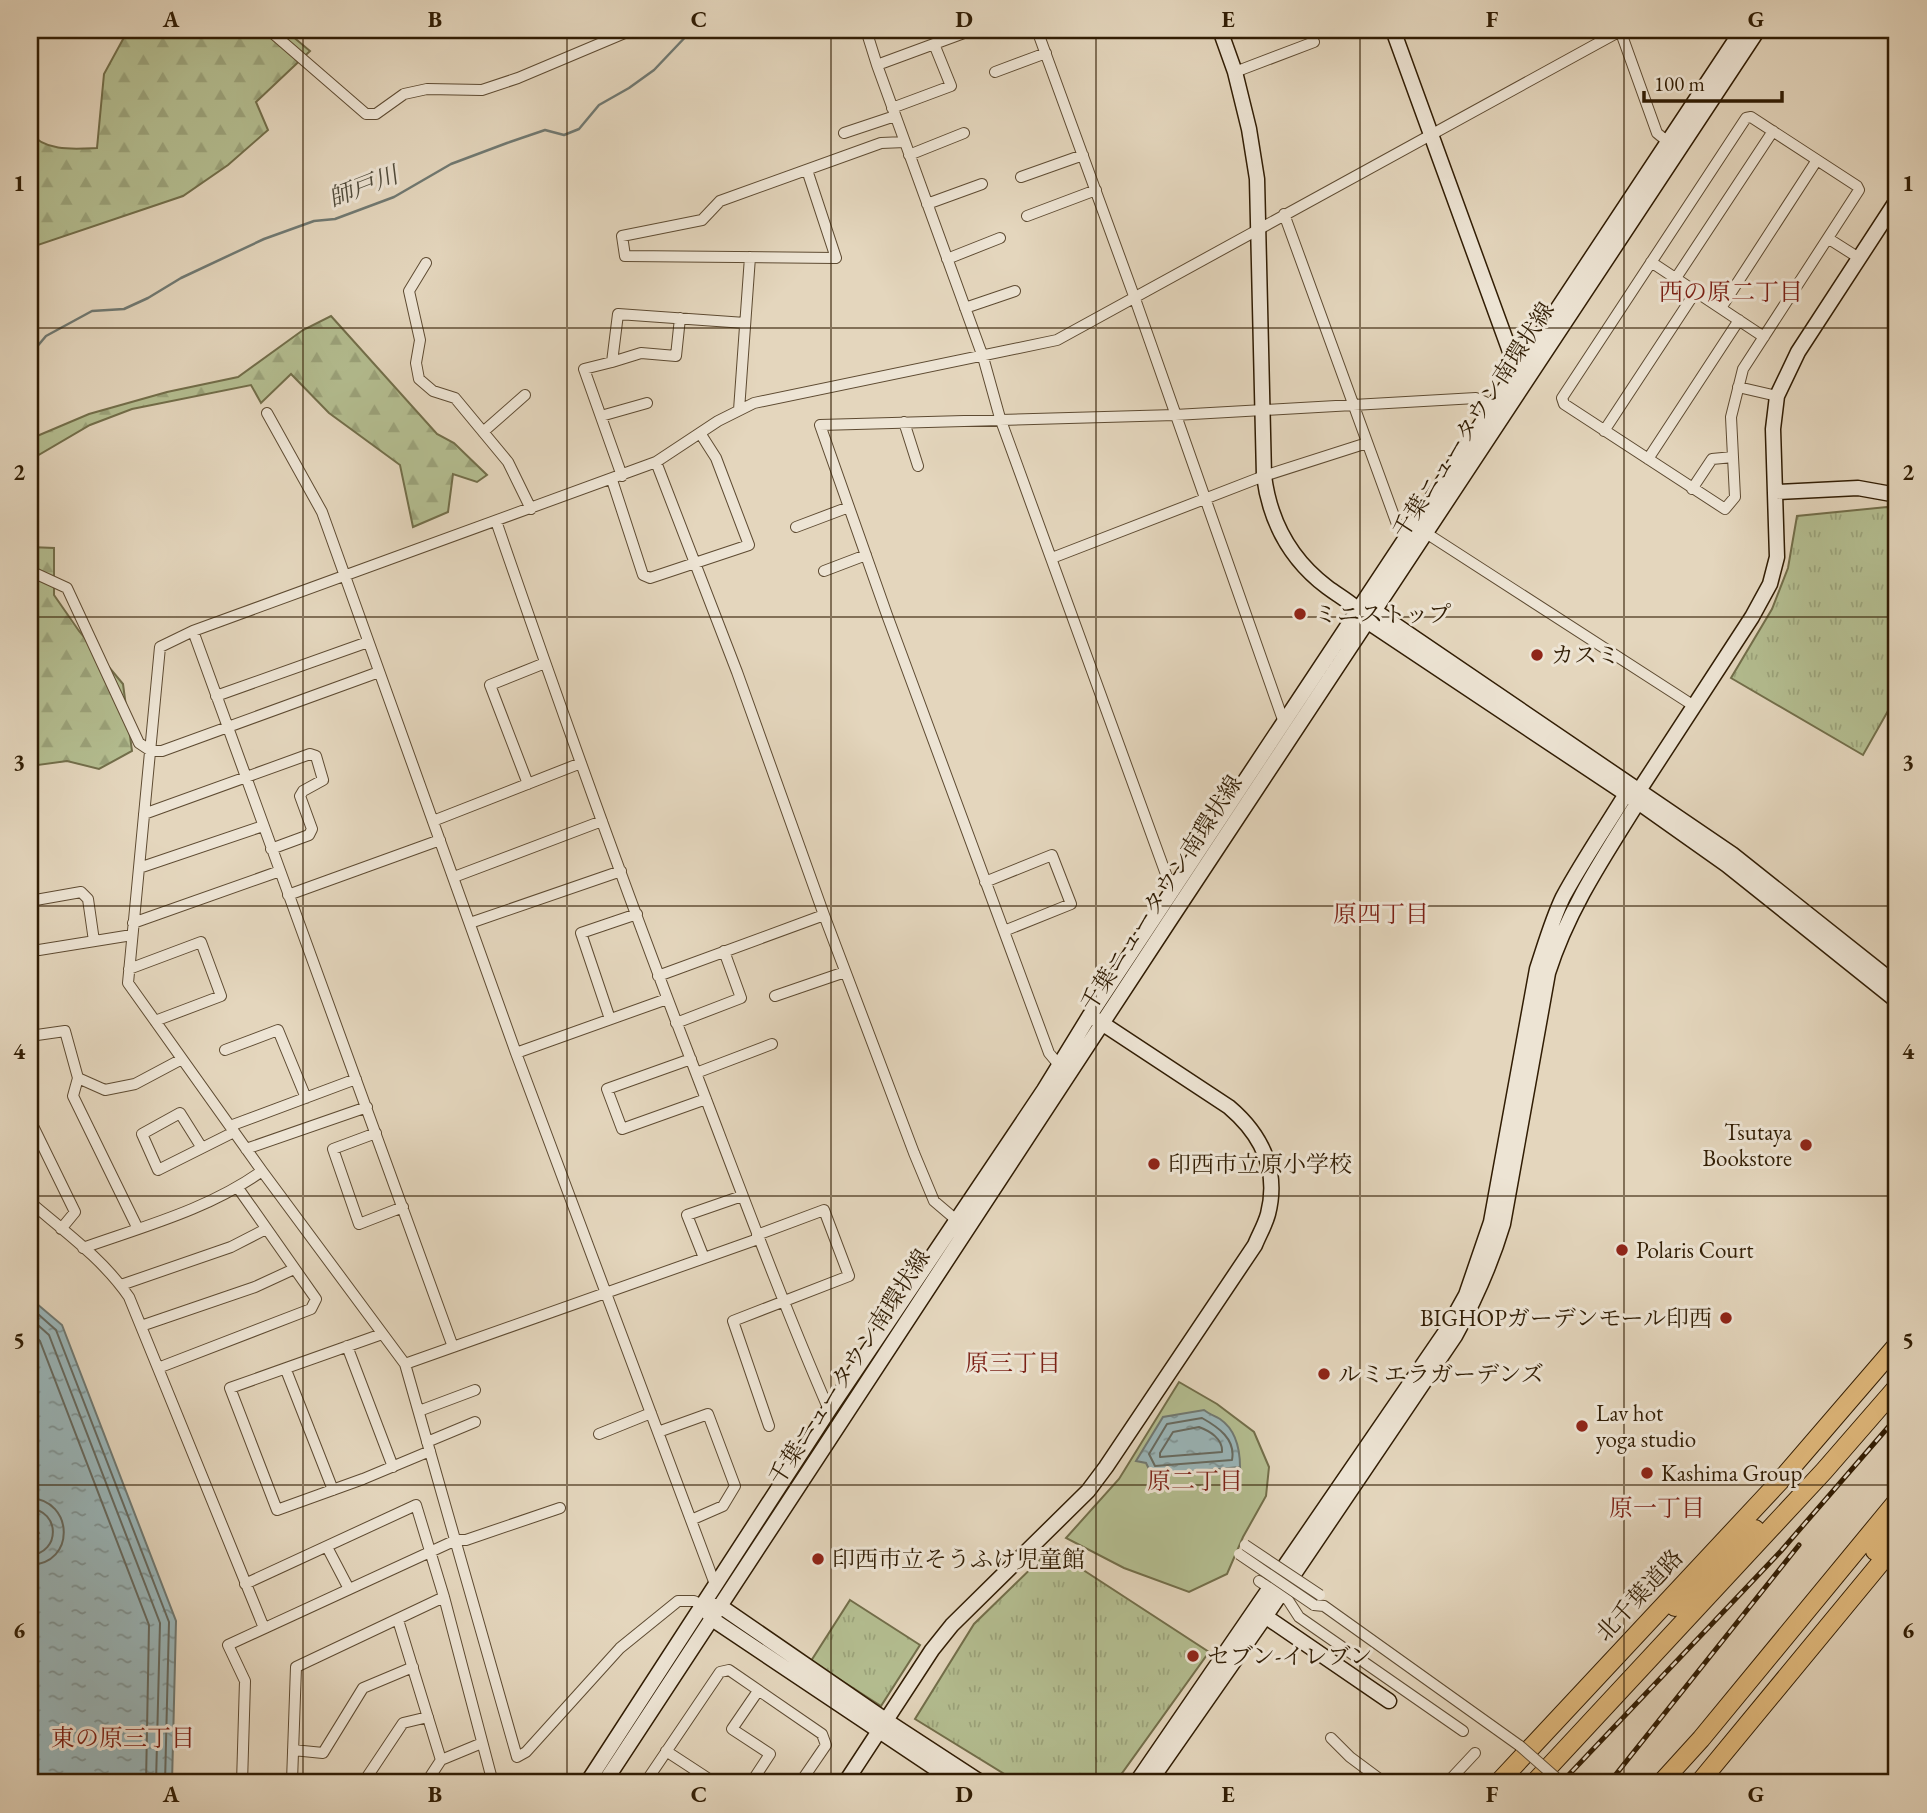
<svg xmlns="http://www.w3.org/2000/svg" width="1927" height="1813" font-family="'EB Garamond','Noto Serif JP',serif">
	<defs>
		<pattern id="grass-tufts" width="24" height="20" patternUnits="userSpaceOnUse" patternTransform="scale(1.75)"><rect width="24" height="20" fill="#b4be91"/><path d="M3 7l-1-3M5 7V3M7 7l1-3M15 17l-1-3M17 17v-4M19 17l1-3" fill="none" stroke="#9ba37b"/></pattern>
		<pattern id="forest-firs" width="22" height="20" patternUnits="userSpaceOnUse" patternTransform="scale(1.75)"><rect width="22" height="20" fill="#b4be91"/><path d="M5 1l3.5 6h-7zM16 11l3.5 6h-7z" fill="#9ba37b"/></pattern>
		<pattern id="water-ripples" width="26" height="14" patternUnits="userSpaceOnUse" patternTransform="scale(1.75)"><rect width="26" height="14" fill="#9ab7bb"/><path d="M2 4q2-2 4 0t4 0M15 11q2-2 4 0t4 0" fill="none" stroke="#7e9496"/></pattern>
	</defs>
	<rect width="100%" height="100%" fill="#e4d6bd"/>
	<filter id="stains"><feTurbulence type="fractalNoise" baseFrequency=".00286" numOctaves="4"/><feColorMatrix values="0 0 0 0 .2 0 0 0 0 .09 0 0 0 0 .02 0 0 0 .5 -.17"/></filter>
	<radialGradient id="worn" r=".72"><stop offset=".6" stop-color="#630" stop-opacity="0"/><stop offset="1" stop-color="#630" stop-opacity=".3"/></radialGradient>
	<!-- grass -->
	<path fill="url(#grass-tufts)" stroke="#726e4a" stroke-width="2" d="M1887 507 1897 509V695L1863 755 1731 678 1772 609 1788 568 1797 516Z
		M1051 1549 1209 1652 1115 1783H1019L915 1719 974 1624Z
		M850 1600 920 1645 881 1706 811 1661Z"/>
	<!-- forest -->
	<path fill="url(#forest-firs)" stroke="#726e4a" stroke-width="2" d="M128 30H285L310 51 256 102 268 130 228 165 183 196 38 245 30 240V132C44 152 75 149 97 148L104 74Z
		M331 316 437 434 454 443 487 475 477 482 453 474 448 512 413 527 400 465 329 413 291 374 261 403 251 385 132 409 90 425 30 460V439L89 414 167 392 238 377 303 330Z
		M30 547 54 548V595L79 631 123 684 132 751 99 769 67 761 38 765 30 749Z"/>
	<!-- pitch -->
	<path fill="#b4be91" stroke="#726e4a" stroke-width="2" d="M1179 1382 1217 1404 1254 1432 1269 1467 1266 1496 1243 1537 1227 1574 1189 1592 1124 1568 1066 1538 1119 1479Z"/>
	<!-- water -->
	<path fill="url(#water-ripples)" stroke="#707972" stroke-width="2" d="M30 1298 62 1325 176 1621 172 1783H30V1541L39 1533 30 1521Z
		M1204 1410C1209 1414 1215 1416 1220 1419 1236 1430 1240 1449 1240 1467L1152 1475 1146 1463 1136 1461 1163 1417Z"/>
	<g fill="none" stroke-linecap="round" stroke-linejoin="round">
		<!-- shore -->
		<path stroke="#666a60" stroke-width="2" d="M30 1307 56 1330 169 1622 165 1783
			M30 1318 49 1335 160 1623 156 1783
			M30 1332 40 1341 149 1625 146 1783
			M1202 1418C1218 1427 1236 1439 1232 1460L1155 1466 1149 1454 1167 1424Z
			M1199 1427C1210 1431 1223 1439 1222 1452L1160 1457V1453L1173 1432Z
			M30 1498C74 1500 76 1564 30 1565
			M30 1509C60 1510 61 1553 30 1555"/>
		<!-- stream -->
		<path stroke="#707972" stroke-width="2.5" d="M30 355 46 336 92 311 124 309 148 298 181 278 264 239 314 221 335 219 394 197 451 164 507 143 545 130 564 135 579 129 599 105 629 88 654 70 692 30"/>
		<!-- street casing -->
		<g stroke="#5e4b32" stroke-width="12">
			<path id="street" d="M269 30 366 114H376L404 94 427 89 482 90 518 78 632 30
				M866 30 877 65 983 357 1000 418 1167 877 1178 884
				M1037 30 1134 296 1282 717 1287 720
				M1620 30 1657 133 1668 142
				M877 65 972 30
				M995 72 1046 53
				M1235 72 1314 42
				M892 108 951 86 934 44
				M1751 117 1857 186 1859 190 1743 369 1731 417 1735 497 1725 509 1564 404 1562 398 1746 118Z
				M844 133 895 116
				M909 155 964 133
				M807 170 836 258 625 256 622 236 702 220 720 201 881 143 905 142
				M1021 177 1083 155
				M927 204 982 184
				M1284 214 1398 527 1407 539
				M1027 216 1096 190
				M1829 239 1859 258
				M947 259 1000 238
				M1651 262 1764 337
				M426 263 409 291 420 340 416 363 419 379 433 391 455 398 508 462 531 509
				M1676 278 1773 131
				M965 308 1015 291
				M1721 308 1817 160
				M680 318 676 356 641 353 612 362 618 314 745 323
				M612 362 584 369 622 476
				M1738 387 1777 396
				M739 410 750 257
				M267 413 322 512 516 1053 716 1587
				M601 416 647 403
				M904 422 918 466
				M1604 431 1696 291
				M483 432 525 395
				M1648 459 1739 320
				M656 462 737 672 824 915 914 1153 934 1201 961 1224
				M612 480 643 575 650 578 749 545 716 458 700 433
				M1692 489 1712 459 1733 457
				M496 521C558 701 622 881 691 1060 736 1177 779 1295 829 1410
				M796 527 849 507
				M1426 533 1694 706
				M1052 558 1264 476 1367 443
				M30 571 67 588 139 743 151 751H162L379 672
				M824 571 866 555
				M193 631 453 1347
				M216 696 368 642
				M528 784 490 685 545 663
				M144 814 310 754 316 756 323 780 303 791 300 796 312 829 309 835 271 849
				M433 821 581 763
				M139 868 263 826
				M454 877 602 821
				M985 882 1052 855 1071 904 1004 931
				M288 895 440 840
				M30 901 81 892 88 899 94 941
				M133 923 280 871
				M470 923 621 871
				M30 924 33 948 39 950 132 935
				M129 969 201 942 221 996 155 1021
				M658 976 824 915
				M775 996 845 972
				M610 1019 581 933 637 914
				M676 1023 741 998 724 951
				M30 1036 65 1031 78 1078 73 1096 138 1229
				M225 1050 278 1030 306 1098
				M516 1053 667 999
				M691 1059 607 1089 622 1129 706 1099
				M1059 1065 1049 1053 887 615 820 425 1175 415 1476 398 1494 406
				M696 1073 772 1044
				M78 1078 105 1090 135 1084 182 1059
				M30 1120 75 1212 61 1229
				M230 1126 356 1079
				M376 1133 333 1149 359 1224 403 1207
				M202 1148 180 1113 142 1134 158 1170 234 1132
				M246 1149 367 1107
				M30 1202C64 1231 104 1260 129 1297L264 1628
				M757 1235 824 1210 849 1276 733 1321 769 1426
				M83 1248C145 1226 209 1209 262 1171
				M704 1258 687 1215 742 1196
				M121 1285 231 1247 266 1229
				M141 1326 255 1287 294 1269
				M382 1334 230 1388 277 1510 363 1479 430 1451
				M347 1346 393 1467
				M405 1364 758 1239
				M158 1368 311 1309 316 1299 238 1188
				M286 1370 333 1490
				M419 1411 475 1390
				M658 1432 708 1414 735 1486 723 1506 691 1520
				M599 1434 651 1413
				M427 1442 475 1422
				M327 1547 349 1589
				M1259 1581 1288 1600 1299 1617 1463 1731
				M245 1584 416 1505 444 1597 493 1783
				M1314 1605 1324 1606 1520 1746
				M704 1606 694 1601H678L620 1648 526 1752 517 1757 405 1364 262 1171 128 983 160 647 193 631 656 462 718 421 754 403 1057 340 1622 30
				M398 1620 441 1760
				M1331 1738 1350 1757 1385 1783
				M293 1750 323 1753 363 1688 413 1667
				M666 1751 715 1783
				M242 1783 245 1681 228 1645 456 1540H466L560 1508
				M295 1783 292 1781 296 1667 444 1597
				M363 1783 403 1723 428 1717
				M426 1783 441 1760 482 1743
				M645 1783 720 1672 729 1670 822 1734 826 1745 800 1783
				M751 1783 770 1754 732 1729 758 1691
				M893 1783H895
				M1447 1783 1475 1753"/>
		</g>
		<!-- secondary casing -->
		<g stroke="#311d04" stroke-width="17">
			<path id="secondary" d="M1220 30 1235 72 1249 129 1257 179 1264 476C1270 522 1290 559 1327 587 1343 599 1357 605 1368 622L1638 802 1727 865 1897 1001
				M1393 30 1512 357 1521 366
				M1776 492 1858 488 1897 495
				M1368 610 1375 611 1732 854 1897 985
				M1259 1612 1389 1701
				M587 1783 829 1410 1044 1090 1090 1015 1742 30
				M604 1783 1168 923 1758 30
				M845 1783 932 1650 952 1625 1088 1491 1106 1467 1255 1245C1259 1235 1265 1225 1268 1214 1279 1171 1262 1135 1229 1107L1097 1020
				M957 1783 712 1619 704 1606H720L887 1721 982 1783
				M1136 1783 1446 1331 1466 1295 1491 1222 1537 969C1545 945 1552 920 1563 897 1582 862 1605 828 1626 794L1635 791
				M1149 1783 1265 1617 1455 1336C1475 1300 1491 1264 1503 1224L1548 973C1568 910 1603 858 1638 802L1640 789 1752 617 1770 584 1777 557 1773 429 1777 396 1798 352 1897 200"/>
		</g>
		<!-- highway casing -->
		<g stroke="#311d04" stroke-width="20">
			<path id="highway" d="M1875 1551 1897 1524
				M1675 1607 1755 1529
				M1498 1783 1780 1481 1897 1345
				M1534 1783 1824 1471 1897 1387
				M1661 1783 1701 1739 1897 1501
				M1699 1783 1897 1543"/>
		</g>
		<!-- street -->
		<use href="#street" stroke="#ede4d4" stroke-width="10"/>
		<!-- secondary -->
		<use href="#secondary" stroke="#ede4d4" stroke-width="14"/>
		<!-- highway -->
		<use href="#highway" stroke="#e2bb7e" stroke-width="18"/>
		<!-- rail casing -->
		<g stroke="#311d04" stroke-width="5">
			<path id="rail" d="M1561 1783 1781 1551 1897 1417
				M1609 1783 1799 1545"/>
		</g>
		<!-- rail -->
		<use href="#rail" stroke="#ede4d4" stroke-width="2.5" stroke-dasharray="8" stroke-linecap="butt"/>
		<!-- street-bridge casing -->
		<g stroke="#5e4b32" stroke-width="12" stroke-linecap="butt">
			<path id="street-bridge" d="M1245 1545 1320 1595
				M1239 1554 1314 1605
				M1520 1746 1562 1783"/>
		</g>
		<!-- street-bridge -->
		<use href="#street-bridge" stroke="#ede4d4" stroke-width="10"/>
	</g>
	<!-- grid -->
	<path fill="none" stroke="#311d04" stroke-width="2" stroke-opacity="0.55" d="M303 30V1783M567 30V1783M831 30V1783M1096 30V1783M1360 30V1783M1624 30V1783M30 328H1897M30 617H1897M30 906H1897M30 1196H1897M30 1485H1897"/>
	<!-- markers -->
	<g fill="#8f2418" stroke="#ede4d4" stroke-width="2.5">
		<circle cx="1300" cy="614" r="7"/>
		<circle cx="1537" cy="655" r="7"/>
		<circle cx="1806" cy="1145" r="7"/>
		<circle cx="1154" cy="1164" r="7"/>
		<circle cx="1622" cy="1250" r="7"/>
		<circle cx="1726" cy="1318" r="7"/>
		<circle cx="1324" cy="1374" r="7"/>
		<circle cx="1582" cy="1426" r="7"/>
		<circle cx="1647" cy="1473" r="7"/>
		<circle cx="818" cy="1559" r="7"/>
		<circle cx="1193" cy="1656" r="7"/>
	</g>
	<g text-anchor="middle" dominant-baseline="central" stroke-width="6" stroke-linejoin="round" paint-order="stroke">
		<!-- street labels -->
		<g font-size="23" fill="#311d04" stroke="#ede4d4">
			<text transform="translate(1473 420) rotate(-57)">千葉ニュータウン南環状線</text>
			<text transform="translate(1161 893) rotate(-57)">千葉ニュータウン南環状線</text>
			<text transform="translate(849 1367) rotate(-57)">千葉ニュータウン南環状線</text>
			<text transform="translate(1639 1595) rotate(-47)">北千葉道路</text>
		</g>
		<!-- poi labels -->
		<g font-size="23" fill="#311d04" stroke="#ede4d4" text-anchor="start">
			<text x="1314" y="614">ミニストップ</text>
			<text x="1551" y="655">カスミ</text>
			<text x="1792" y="1132" text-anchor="end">Tsutaya<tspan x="1792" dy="26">Bookstore</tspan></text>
			<text x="1168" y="1164">印西市立原小学校</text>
			<text x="1636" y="1250">Polaris Court</text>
			<text x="1712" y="1318" text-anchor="end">BIGHOPガーデンモール印西</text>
			<text x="1338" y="1374">ルミエラガーデンズ</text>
			<text x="1596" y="1413">Lav hot<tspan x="1596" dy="26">yoga studio</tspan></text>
			<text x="1661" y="1473">Kashima Group</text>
			<text x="832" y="1559">印西市立そうふけ児童館</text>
			<text x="1207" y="1656">セブン-イレブン</text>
		</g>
		<!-- water labels -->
		<g font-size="24" font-style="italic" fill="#504b3b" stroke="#ede4d4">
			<text transform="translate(363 186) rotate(-21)">師戸川</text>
		</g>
		<!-- neighbourhood labels -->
		<g font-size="24" fill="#7a1f14" stroke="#ede4d4">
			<text x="1731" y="291">西の原二丁目</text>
			<text x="1381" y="913">原四丁目</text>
			<text x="1013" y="1362">原三丁目</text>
			<text x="1195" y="1480">原二丁目</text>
			<text x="1657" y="1507">原一丁目</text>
			<text x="123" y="1737">東の原三丁目</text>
		</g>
	</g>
	<!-- margin -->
	<rect width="1927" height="1813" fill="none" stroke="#e4d6bd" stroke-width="77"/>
	<!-- scale -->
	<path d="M1644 91v10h138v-10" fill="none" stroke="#311d04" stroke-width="3.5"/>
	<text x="1654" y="91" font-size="21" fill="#311d04" stroke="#ede4d4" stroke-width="5" paint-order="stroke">100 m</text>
	<rect x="38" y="38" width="1850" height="1736" fill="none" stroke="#311d04" stroke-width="2.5"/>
	<g font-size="23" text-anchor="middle" font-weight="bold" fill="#311d04">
		<text x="171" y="27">A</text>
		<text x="435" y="27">B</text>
		<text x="699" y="27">C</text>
		<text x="964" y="27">D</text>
		<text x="1228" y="27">E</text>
		<text x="1492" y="27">F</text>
		<text x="1756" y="27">G</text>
		<text x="19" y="191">1</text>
		<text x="1908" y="191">1</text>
		<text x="19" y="480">2</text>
		<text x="1908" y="480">2</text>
		<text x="19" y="770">3</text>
		<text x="1908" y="770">3</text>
		<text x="19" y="1059">4</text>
		<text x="1908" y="1059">4</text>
		<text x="19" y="1348">5</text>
		<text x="1908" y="1348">5</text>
		<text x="19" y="1638">6</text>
		<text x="1908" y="1638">6</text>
		<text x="171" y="1802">A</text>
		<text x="435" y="1802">B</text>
		<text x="699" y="1802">C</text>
		<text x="964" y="1802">D</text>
		<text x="1228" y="1802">E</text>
		<text x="1492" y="1802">F</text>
		<text x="1756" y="1802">G</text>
	</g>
	<rect width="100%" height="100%" filter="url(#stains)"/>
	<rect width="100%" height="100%" fill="url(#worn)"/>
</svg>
